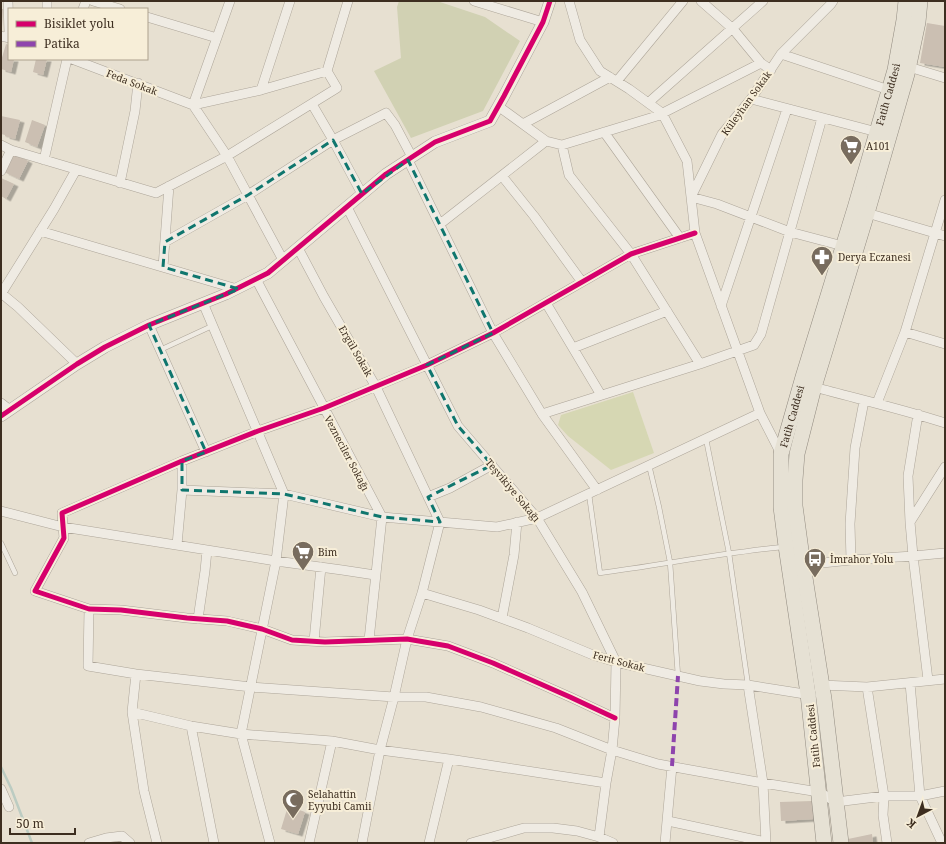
<svg xmlns="http://www.w3.org/2000/svg" width="946" height="844" font-family="'Noto Serif',serif">
	<defs>
		<filter id="shadow"><feDropShadow dx="4.5" dy="2.5" stdDeviation="0" flood-color="#0004"/></filter>
	</defs>
	<rect width="100%" height="100%" fill="#e7e0d1"/>
	<!-- green -->
	<path fill="#d6d7b3" d="M633 392 654 453 611 470 568 436 558 425 561 415Z"/>
	<!-- cemetery -->
	<path fill="#d1d1b3" d="M399 1H437L485 17 520 41 483 111 411 138 374 71 401 58 397 7Z"/>
	<g fill="none" stroke-linecap="round" stroke-linejoin="round">
		<!-- stream -->
		<path stroke="#bcccc2" stroke-width="2.5" d="M1 767 11 788 32 843"/>
	</g>
	<!-- building -->
	<path fill="#cbbfb2" filter="url(#shadow)" d="M1 9H3L2 27H1Z
		M927 23 945 26V67L920 63Z
		M6 44 9 45V59H14L11 72 1 69V61Z
		M36 59H47L43 75 33 72Z
		M1 116 20 120 15 139 5 136V135L1 134Z
		M32 120 45 125 37 147 25 142Z
		M13 153 28 161 19 179 4 172Z
		M1 178 14 184 6 199 1 196Z
		M812 801 813 819 781 821 780 802Z
		M288 806 305 812 298 834 281 829Z
		M872 834 873 843H849L848 839Z"/>
	<g fill="none" stroke-linecap="round" stroke-linejoin="round">
		<!-- service casing -->
		<g stroke="#ada599" stroke-width="5.5">
			<path id="service" d="M160 350 212 326
				M706 439 729 553 748 685
				M649 465 659 507 670 562 678 676
				M589 494 600 573C661 565 722 553 783 547
				M1 543 15 573"/>
		</g>
		<!-- minor casing -->
		<g stroke="#ada599" stroke-width="10">
			<path id="minor" d="M8 1 9 33
				M47 1V9
				M93 1 120 9
				M474 1 543 22
				M569 1 580 40 600 71 629 89 662 113 687 161 695 233 760 413 781 454
				M701 1 733 29 761 63
				M833 1 831 4 781 54 751 99 722 134 691 197 717 204 790 232 843 246
				M83 9 86 1
				M147 17 217 38
				M1 36 9 38
				M781 54 889 90
				M72 59 193 105
				M909 67 945 78
				M327 71 348 1
				M617 81 683 1
				M261 90 290 1
				M751 99 877 132
				M648 103 763 1
				M312 104 333 140 362 194
				M193 105 227 156 283 260
				M193 105 230 1
				M498 106 546 141 562 145 657 116 761 63 771 70
				M523 124 610 77
				M604 132 680 238
				M1 145 11 150 156 193 227 156 337 88 327 71 261 90 193 105
				M562 145 569 175 631 254 700 364
				M44 160 67 59
				M408 160 493 333 542 414 597 490
				M1 171 11 150
				M502 176 534 216 582 282
				M120 183 135 111 138 83
				M347 207 458 426 537 518 582 592 616 662 615 718 612 750 606 783 599 837
				M867 213 945 236
				M440 224 546 141
				M40 231 237 289
				M165 242 248 195 333 140 386 113 395 125 412 157
				M298 248 324 297 376 387 440 522 422 593 407 639 394 697 380 750 362 843
				M163 267 169 186
				M256 279 382 517 369 640
				M1 293 18 307 77 364
				M1 294 54 209 76 170
				M203 303 284 494 276 561 241 734 270 843
				M546 303 601 395
				M721 306 787 109
				M149 325 206 452
				M905 332 945 344
				M573 348 667 311
				M814 387C858 399 902 409 945 423
				M1 403 10 410
				M877 403 905 332 945 200
				M542 414 700 364 754 345 761 334 822 118
				M182 490 284 494 382 517 497 527 537 518 760 413
				M428 497 450 488 492 465
				M1 511 63 527 276 561 342 570 375 575
				M910 522 908 476 918 414
				M177 545 182 490V461
				M851 560 850 524 855 448 864 401
				M803 565 851 560 913 556 945 553
				M422 593 479 610 528 628 593 655 616 662 700 681 724 684 748 685 811 695
				M89 609 88 666 136 674 251 687 394 697H426L481 707 556 728 612 750 658 764 763 783 819 792 836 802 884 796H920L945 791
				M502 618 514 555 517 522
				M198 619 205 571 207 550
				M314 641 321 567
				M136 674 132 712 144 791 157 843
				M928 680 913 556 910 522 945 467
				M910 683 920 796 942 843
				M748 685 763 783 766 843
				M821 685 867 687 945 679
				M867 687 884 796 883 815 887 843
				M132 712 191 726 241 734 332 741 380 750 449 759 606 783
				M615 718 570 697 493 663 448 646 407 639 325 642 292 640 262 629 227 621 187 618 121 610 89 609 35 591 64 538 62 513 182 461 258 431 324 408 427 365 493 333 631 254 695 233
				M191 726 214 843
				M1 789 9 807
				M668 821 766 842
				M89 843 106 838 122 836 130 843
				M309 843 332 741
				M429 843 449 759
				M471 843 524 828H553L577 831 599 837 613 843
				M665 843 672 766"/>
		</g>
		<!-- tertiary casing -->
		<g stroke="#ada599" stroke-width="12">
			<path id="tertiary" d="M1 416 77 364 105 347 149 325 226 294 268 273 386 174 435 142 490 121 504 96 543 22 550 1"/>
		</g>
		<!-- primary casing -->
		<g stroke="#928b80" stroke-width="16">
			<g id="primary">
				<path id="s1" d="M824 843 808 694 786 546 781 507V454L803 377 855 208 895 70 904 20 906 1"/>
				<path d="M841 843 824 699 803 565 795 506V480L797 454 814 387 867 213 907 74 918 22 920 1"/>
			</g>
		</g>
		<!-- service -->
		<use href="#service" stroke="#efebe3" stroke-width="4.5"/>
		<!-- minor -->
		<use href="#minor" stroke="#efebe3" stroke-width="9"/>
		<!-- tertiary -->
		<use href="#tertiary" stroke="#efebe3" stroke-width="11"/>
		<!-- primary -->
		<use href="#primary" stroke="#e6e1d4" stroke-width="15"/>
		<!-- quiet -->
		<path stroke="#8e44ad" stroke-width="4" stroke-dasharray="8 4" stroke-linecap="butt" d="M672 766 678 676"/>
		<!-- cycleway casing -->
		<g stroke="#f7eed8" stroke-width="8">
			<path id="cycleway" d="M1 416 77 364 105 347 149 325 226 294 268 273 386 174 435 142 490 121 504 96 543 22 550 1
				M615 718 570 697 493 663 448 646 407 639 325 642 292 640 262 629 227 621 187 618 121 610 89 609 35 591 64 538 62 513 182 461 258 431 324 408 427 365 493 333 631 254 695 233"/>
		</g>
		<!-- cycleway -->
		<use href="#cycleway" stroke="#d6006c" stroke-width="5"/>
	</g>
	<!-- marked area -->
	<path fill="none" stroke="#0f766e" stroke-width="3" stroke-dasharray="8 5" stroke-linejoin="round" d="M333 140 362 194 408 160 493 333 427 365 458 426 492 465 428 497 440 522 382 517 284 494 182 490V461L206 452 149 325 239 289 163 267 165 242 248 195Z"/>
	<!-- icons -->
	<defs>
		<g id="supermarket-pin" transform="scale(1.15)"><path d="M0 17L-7.5 6A9.5 9.5 0 1 1 7.5 6Z" fill="#786c5e" stroke="#f7eed8"/><path d="M-6-5.5h2.5l.6 2H6L4.5 2H-2.5L-4.4-4H-6ZM-1.5 3.2a1.3 1.3 0 1 0 .1 0ZM3 3.2a1.3 1.3 0 1 0 .1 0Z" fill="#fff"/></g>
		<g id="pharmacy-pin" transform="scale(1.15)"><path d="M0 17L-7.5 6A9.5 9.5 0 1 1 7.5 6Z" fill="#786c5e" stroke="#f7eed8"/><path d="M-2-6h4v4h4v4h-4v4h-4v-4h-4v-4h4Z" fill="#fff"/></g>
		<g id="bus-pin" transform="scale(1.15)"><path d="M0 17L-7.5 6A9.5 9.5 0 1 1 7.5 6Z" fill="#786c5e" stroke="#f7eed8"/><path d="M-5-6H5V4H4V6H2V4H-2V6H-4V4H-5ZM-3.5-4V0h7V-4ZM-3.5 1.2v1.5H-2V1.2ZM2 1.2v1.5H3.5V1.2Z" fill="#fff"/></g>
		<g id="mosque-pin" transform="scale(1.15)"><path d="M0 17L-7.5 6A9.5 9.5 0 1 1 7.5 6Z" fill="#786c5e" stroke="#f7eed8"/><path d="M3.5-4.9A6 6 0 1 0 3.5 4.9A5 5 0 1 1 3.5-4.9Z" fill="#fff"/></g>
	</defs>
	<g fill-rule="evenodd">
		<use href="#supermarket-pin" x="851" y="146"/>
		<use href="#pharmacy-pin" x="822" y="257"/>
		<use href="#supermarket-pin" x="303" y="552"/>
		<use href="#bus-pin" x="815" y="559"/>
		<use href="#mosque-pin" x="293" y="800"/>
	</g>
	<g text-anchor="middle" dominant-baseline="central" stroke-width="4" stroke-linejoin="round" paint-order="stroke">
		<!-- street labels -->
		<g font-size="10" fill="#3d2e20" stroke="#f7eed8">
			<text transform="translate(132 82) rotate(21)">Feda Sokak</text>
			<text stroke="none"><textPath href="#s1" startOffset="767">Fatih Caddesi</textPath></text>
			<text transform="translate(746 103) rotate(-54)">Küleyhan Sokak</text>
			<text transform="translate(356 351) rotate(60)">Ergül Sokak</text>
			<text stroke="none"><textPath href="#s1" startOffset="431">Fatih Caddesi</textPath></text>
			<text transform="translate(347 453) rotate(62)">Vezneciler Sokağı</text>
			<text transform="translate(513 490) rotate(50)">Teşvikiye Sokağı</text>
			<text transform="translate(619 661) rotate(15)">Ferit Sokak</text>
			<text transform="translate(813 736) rotate(-96)">Fatih Caddesi</text>
		</g>
		<!-- poi labels -->
		<g font-size="10" fill="#3d2e20" stroke="#f7eed8" text-anchor="start">
			<text x="866" y="146">A101</text>
			<text x="838" y="257">Derya Eczanesi</text>
			<text x="318" y="552">Bim</text>
			<text x="830" y="559">İmrahor Yolu</text>
			<text x="308" y="794">Selahattin<tspan x="308" dy="12">Eyyubi Camii</tspan></text>
		</g>
	</g>
	<!-- border -->
	<rect width="946" height="844" fill="none" stroke="#3d2e20" stroke-width="4"/>
	<!-- legend -->
	<rect x="8" y="8" width="140" height="52" fill="#f7eed8" stroke="#ada18e"/>
	<rect x="16" y="21" width="20" height="6" fill="#d6006c" stroke="#ada18e"/>
	<text x="44" y="28" font-size="12" fill="#3d2e20">Bisiklet yolu</text>
	<rect x="16" y="41" width="20" height="6" fill="#8e44ad" stroke="#ada18e"/>
	<text x="44" y="48" font-size="12" fill="#3d2e20">Patika</text>
	<!-- north arrow -->
	<g transform="translate(918 816) rotate(221)" stroke="#f7eed8" stroke-width="3" paint-order="stroke">
	<path d="M0-3L7 15L0 10L-7 15Z" fill="#3d2e20"/>
	<text y="-6" font-size="11" font-weight="bold" text-anchor="middle" fill="#3d2e20">K</text>
	</g>
	<!-- scale -->
	<path d="M10 828v6h65v-6" fill="none" stroke="#3d2e20" stroke-width="2"/>
	<text x="16" y="828" font-size="12" fill="#3d2e20" stroke="#f7eed8" stroke-width="3" paint-order="stroke">50 m</text>
</svg>
